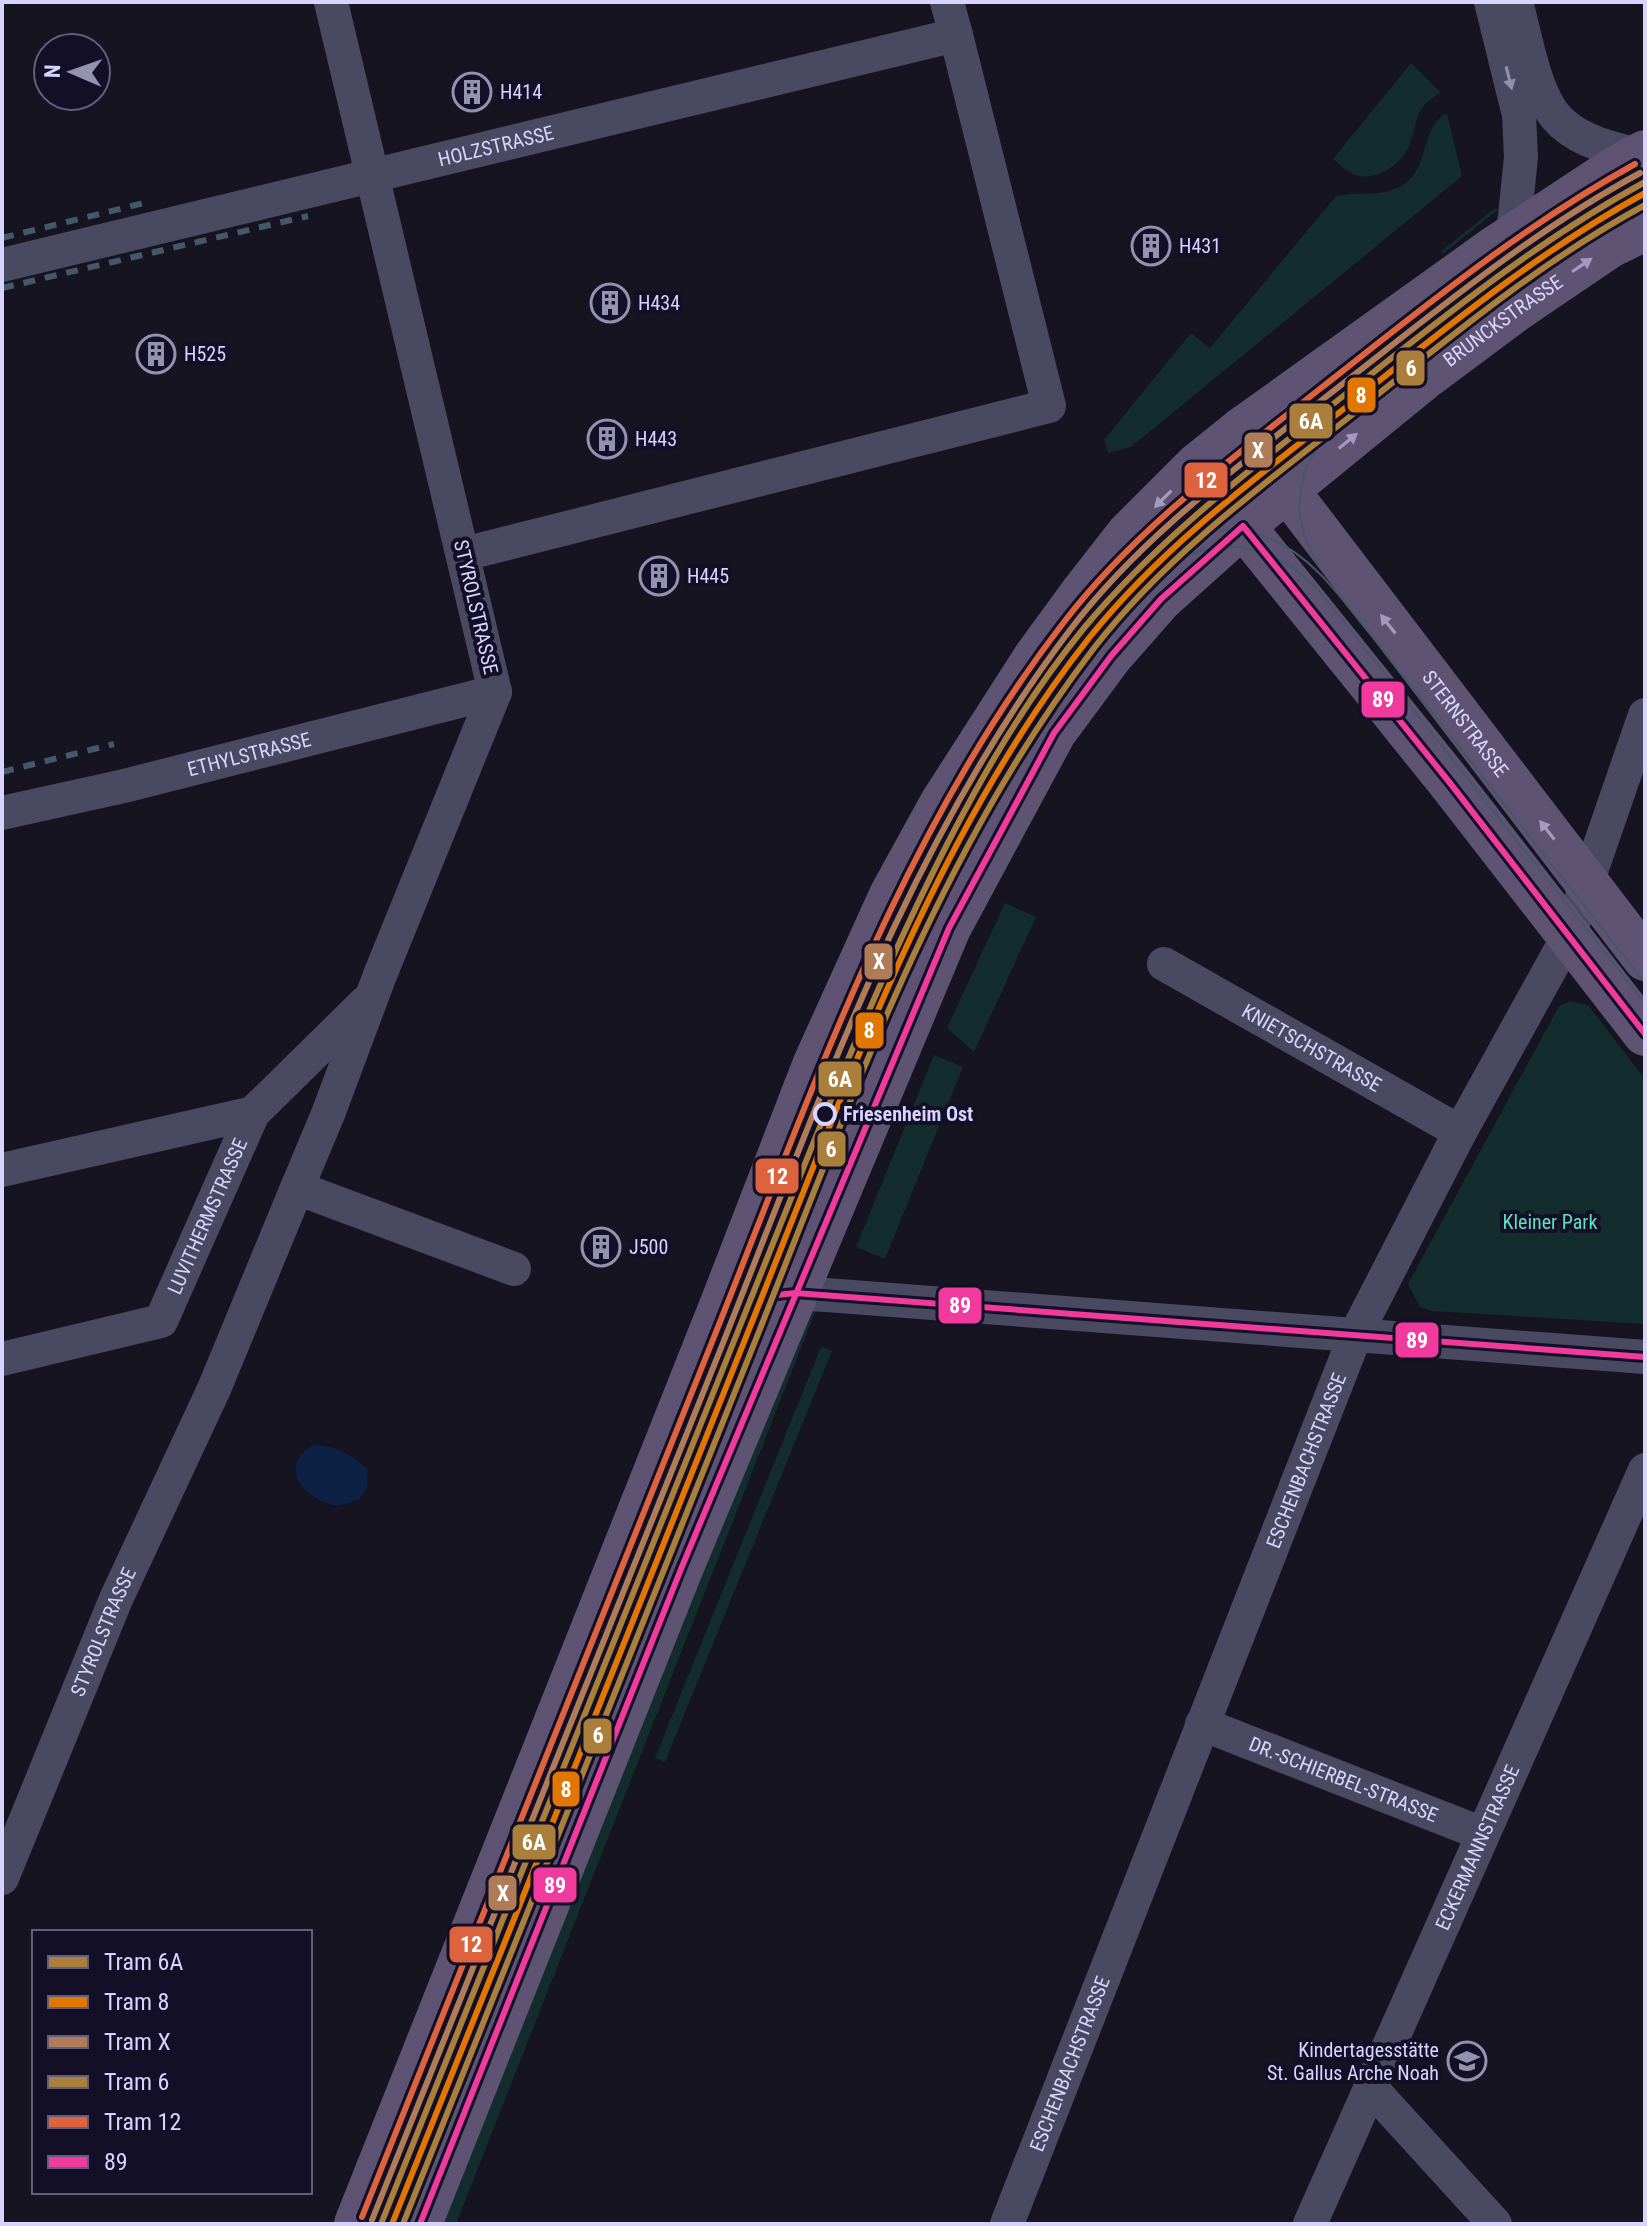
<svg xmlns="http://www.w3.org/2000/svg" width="1647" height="2226" font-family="'Roboto Condensed',sans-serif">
	<rect width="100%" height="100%" fill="#161421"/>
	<!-- green -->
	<path fill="#132c2d" d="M1411 63 1441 93C1411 108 1420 124 1407 150 1398 167 1372 183 1353 174 1346 171 1339 164 1333 159Z
		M1447 113 1462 176 1131 447 1108 453 1104 440 1191 333 1210 348 1336 196C1358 191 1382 198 1403 185 1430 168 1419 128 1447 113Z
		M1495 208 1498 210 1444 253 1440 252Z
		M1005 903 1036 917 974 1052 947 1028Z
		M1570 1001 1588 1005 1645 1079V1324L1432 1311 1420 1307 1408 1284 1559 1006Z
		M934 1055 963 1067 885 1259 856 1247Z
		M809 1310H816L456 2224H437Z
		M821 1347 832 1351 665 1762 655 1758Z"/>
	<!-- water -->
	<path fill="#0d2144" d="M314 1445C338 1446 350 1454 368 1469L367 1487 359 1500C351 1502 342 1506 334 1505 303 1499 277 1464 314 1445Z"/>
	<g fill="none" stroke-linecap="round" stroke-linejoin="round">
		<!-- minor -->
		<g stroke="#4a4962" stroke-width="34">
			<path d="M1491 2 1519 115 1521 157 1513 235"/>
			<path d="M1516 2C1526 37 1535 101 1563 124 1583 142 1613 149 1638 155"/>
			<path id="s1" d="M2 265 956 35 947 2"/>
			<path d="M464 554 1049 406 956 35"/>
			<path id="s2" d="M2 813 124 786 495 692"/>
			<path id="s3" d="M1164 964 1460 1132"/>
			<path d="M2 1170 253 1113"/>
			<path d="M297 1188 328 1114 380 975 495 692 331 2"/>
			<path d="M723 1301 795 1293 826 1295 1645 1357"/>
			<path id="s4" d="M2 1359 161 1321 253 1113 366 1002"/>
			<path id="s5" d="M1202 1724 1483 1834"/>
			<path id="s6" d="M2 1878 116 1599 214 1389 297 1188 514 1269"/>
			<path d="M1371 2088 1495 2224"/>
			<path id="s7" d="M1007 2224 1355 1336 1460 1132 1569 935 1645 715"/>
			<path id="s8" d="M1310 2224 1645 1470"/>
		</g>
		<!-- major -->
		<g stroke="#5e5373" stroke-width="44">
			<path d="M1242 429 1231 486 1243 526 1450 783 1645 1034"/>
			<path id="s9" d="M1287 490 1645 959"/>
			<path d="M356 2224 723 1301 815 1063 891 895 941 804 1036 656 1082 593 1128 534 1196 466 1242 429 1496 247 1614 169 1645 152"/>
			<path id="s10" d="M420 2224 681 1569 949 928 1054 733 1111 656 1161 599 1238 530 1427 376 1517 309 1610 246 1645 229"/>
		</g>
		<!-- tram -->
		<path stroke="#43596b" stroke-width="2" d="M1320 568C1280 504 1302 451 1355 405
			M1131 574C1192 518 1260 513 1320 574 1339 593 1354 615 1371 635L1645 983
			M1134 590C1195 534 1263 530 1321 593L1645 1003"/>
		<!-- rail -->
		<path stroke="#43596b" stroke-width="6" stroke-dasharray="12 10" stroke-linecap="butt" d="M2 238 148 202
			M2 288 308 216
			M2 772 114 744"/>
		<!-- bus-1 casing -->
		<g stroke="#130f26" stroke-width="12">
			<path id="bus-1" d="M732 1300 795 1293 1645 1357
				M420 2224 681 1569 949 928 1054 733 1111 656 1161 599 1243 526 1450 783 1645 1034"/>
		</g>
		<!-- bus-1 -->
		<use href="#bus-1" stroke="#f13a9d" stroke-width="6"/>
		<!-- tram-1 casing -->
		<g stroke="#130f26" stroke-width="12">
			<path id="tram-1" d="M381 2224C501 1925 620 1625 740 1326 797 1184 852 1041 918 903 964 807 1016 711 1084 628 1159 538 1251 469 1342 397 1440 320 1535 242 1645 182"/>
		</g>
		<!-- tram-2 casing -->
		<g stroke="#130f26" stroke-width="12">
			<path id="tram-2" d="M392 2224C511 1927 630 1629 748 1332 841 1100 933 835 1089 638 1162 547 1254 479 1345 408 1442 331 1536 253 1645 193"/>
		</g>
		<!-- tram-3 casing -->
		<g stroke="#130f26" stroke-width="12">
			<path id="tram-3" d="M372 2220C489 1928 606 1635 723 1343 820 1099 909 841 1070 630 1141 537 1236 468 1327 396 1429 317 1526 235 1640 173"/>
		</g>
		<!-- tram-4 casing -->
		<g stroke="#130f26" stroke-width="12">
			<path id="tram-4" d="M403 2224C519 1932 636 1641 752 1349 848 1109 935 855 1094 648 1167 554 1264 484 1357 411 1450 337 1540 262 1645 205"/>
		</g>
		<!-- tram-5 casing -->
		<g stroke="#130f26" stroke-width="12">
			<path id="tram-5" d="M362 2217C480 1923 597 1630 714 1337 812 1092 900 833 1064 622 1135 530 1230 460 1321 388 1423 308 1521 227 1635 164"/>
		</g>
		<!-- tram-1 -->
		<use href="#tram-1" stroke="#aa7f3b" stroke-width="6"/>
		<!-- tram-2 -->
		<use href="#tram-2" stroke="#e17600" stroke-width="6"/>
		<!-- tram-3 -->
		<use href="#tram-3" stroke="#b07c57" stroke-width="6"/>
		<!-- tram-4 -->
		<use href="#tram-4" stroke="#aa7f3b" stroke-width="6"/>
		<!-- tram-5 -->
		<use href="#tram-5" stroke="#dc633e" stroke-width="6"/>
	</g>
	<!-- one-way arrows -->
	<defs><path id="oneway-solid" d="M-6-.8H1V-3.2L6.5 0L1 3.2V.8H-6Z" transform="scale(2)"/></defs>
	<use fill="#928eb0" href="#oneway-solid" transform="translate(1509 78) rotate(76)"/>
	<g fill="#a29ac0">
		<use href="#oneway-solid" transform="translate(1582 265) rotate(-34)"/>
		<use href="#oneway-solid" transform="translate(1348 441) rotate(-39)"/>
		<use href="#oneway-solid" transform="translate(1163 499) rotate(135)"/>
		<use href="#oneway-solid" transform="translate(1388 624) rotate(-128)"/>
		<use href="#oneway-solid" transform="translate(1547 830) rotate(-128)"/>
	</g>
	<!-- icons -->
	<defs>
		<g id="building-ring" transform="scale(2)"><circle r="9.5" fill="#130f26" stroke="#9591b1" stroke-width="1.5"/><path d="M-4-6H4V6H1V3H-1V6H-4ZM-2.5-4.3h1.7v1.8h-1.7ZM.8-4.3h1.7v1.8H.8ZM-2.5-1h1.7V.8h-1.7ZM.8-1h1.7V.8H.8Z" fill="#9591b1"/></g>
		<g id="school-ring" transform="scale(2)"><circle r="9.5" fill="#130f26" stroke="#9591b1" stroke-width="1.5"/><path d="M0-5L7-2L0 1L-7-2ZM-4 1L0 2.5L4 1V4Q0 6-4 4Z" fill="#9591b1"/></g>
	</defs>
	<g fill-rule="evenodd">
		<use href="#building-ring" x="472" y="92"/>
		<use href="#building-ring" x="1151" y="246"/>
		<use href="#building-ring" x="610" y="303"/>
		<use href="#building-ring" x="156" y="354"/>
		<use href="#building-ring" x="607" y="439"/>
		<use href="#building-ring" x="659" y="576"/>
		<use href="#building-ring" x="601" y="1247"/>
		<use href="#school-ring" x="1467" y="2061"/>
	</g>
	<!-- markers -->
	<circle fill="#130f26" stroke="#d9d4ff" stroke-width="4" cx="825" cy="1114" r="10"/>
	<g text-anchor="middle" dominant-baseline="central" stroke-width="8" stroke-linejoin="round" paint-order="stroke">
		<!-- poi labels -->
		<g font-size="20" fill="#d9d4ff" stroke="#130f26" text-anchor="start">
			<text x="500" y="92">H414</text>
			<text x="1179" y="246">H431</text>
			<text x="638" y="303">H434</text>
			<text x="184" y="354">H525</text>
			<text x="635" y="439">H443</text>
			<text x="687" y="576">H445</text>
			<text x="629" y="1247">J500</text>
			<text x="1439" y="2050" text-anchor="end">Kindertagesstätte<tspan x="1439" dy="23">St. Gallus Arche Noah</tspan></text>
		</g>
		<!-- street labels -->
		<g font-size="20" fill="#d9d4ff" stroke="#130f26">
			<text stroke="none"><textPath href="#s1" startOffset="508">HOLZSTRASSE</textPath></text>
			<text stroke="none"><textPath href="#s10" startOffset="2234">BRUNCKSTRASSE</textPath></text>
			<text transform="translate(476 607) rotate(77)">STYROLSTRASSE</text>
			<text stroke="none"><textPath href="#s9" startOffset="294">STERNSTRASSE</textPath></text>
			<text stroke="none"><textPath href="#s2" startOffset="254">ETHYLSTRASSE</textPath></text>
			<text stroke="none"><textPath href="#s3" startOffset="170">KNIETSCHSTRASSE</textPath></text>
			<text stroke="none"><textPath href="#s4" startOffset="278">LUVITHERMSTRASSE</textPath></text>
			<text stroke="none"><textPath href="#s7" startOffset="820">ESCHENBACHSTRASSE</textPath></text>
			<text stroke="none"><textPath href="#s6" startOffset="266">STYROLSTRASSE</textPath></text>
			<text stroke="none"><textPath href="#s5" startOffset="152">DR.-SCHIERBEL-STRASSE</textPath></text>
			<text stroke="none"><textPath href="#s8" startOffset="412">ECKERMANNSTRASSE</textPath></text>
			<text stroke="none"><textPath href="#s7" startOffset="172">ESCHENBACHSTRASSE</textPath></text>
		</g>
		<!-- stop labels -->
		<g font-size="20" font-weight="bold" fill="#d9d4ff" stroke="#130f26" text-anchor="start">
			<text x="843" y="1114">Friesenheim Ost</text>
		</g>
		<!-- park labels -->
		<g font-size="20" fill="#5fe0c0" stroke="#130f26">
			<text x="1550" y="1222">Kleiner Park</text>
		</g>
	</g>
	<g stroke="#130f26" stroke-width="3">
		<rect x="1395" y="349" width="31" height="38" rx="8" fill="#aa7f3b"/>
		<rect x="1346" y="376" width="31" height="38" rx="8" fill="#e17600"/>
		<rect x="1288" y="402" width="46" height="38" rx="8" fill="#aa7f3b"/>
		<rect x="1243" y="431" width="31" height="38" rx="8" fill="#b07c57"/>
		<rect x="1183" y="461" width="46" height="38" rx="8" fill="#dc633e"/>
		<rect x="1360" y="680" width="46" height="39" rx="8" fill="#f13a9d"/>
		<rect x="863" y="942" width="31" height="39" rx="8" fill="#b07c57"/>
		<rect x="854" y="1011" width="31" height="39" rx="8" fill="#e17600"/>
		<rect x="817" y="1060" width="46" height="38" rx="8" fill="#aa7f3b"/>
		<rect x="816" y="1130" width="31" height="38" rx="8" fill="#aa7f3b"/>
		<rect x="754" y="1157" width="46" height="38" rx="8" fill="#dc633e"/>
		<rect x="937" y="1286" width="46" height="39" rx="8" fill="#f13a9d"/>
		<rect x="1394" y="1321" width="46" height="38" rx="8" fill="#f13a9d"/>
		<rect x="582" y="1717" width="31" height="38" rx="8" fill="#aa7f3b"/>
		<rect x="551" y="1770" width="30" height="38" rx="8" fill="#e17600"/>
		<rect x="511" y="1823" width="46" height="38" rx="8" fill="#aa7f3b"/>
		<rect x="532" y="1866" width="46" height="38" rx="8" fill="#f13a9d"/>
		<rect x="487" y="1874" width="31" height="38" rx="8" fill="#b07c57"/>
		<rect x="448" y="1925" width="46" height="39" rx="8" fill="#dc633e"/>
	</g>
	<g font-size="22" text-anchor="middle" font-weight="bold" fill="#fff">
		<text x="1411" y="376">6</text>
		<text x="1361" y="403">8</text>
		<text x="1311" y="429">6A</text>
		<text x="1258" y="458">X</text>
		<text x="1206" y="488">12</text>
		<text x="1383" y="707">89</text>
		<text x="879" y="969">X</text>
		<text x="869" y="1038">8</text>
		<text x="840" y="1087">6A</text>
		<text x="831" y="1157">6</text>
		<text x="777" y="1184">12</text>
		<text x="960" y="1313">89</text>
		<text x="1417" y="1348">89</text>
		<text x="598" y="1743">6</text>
		<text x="566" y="1797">8</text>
		<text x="534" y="1850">6A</text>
		<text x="555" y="1893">89</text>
		<text x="503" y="1901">X</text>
		<text x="471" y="1952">12</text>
	</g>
	<!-- border -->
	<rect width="1647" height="2226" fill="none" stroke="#d9d4ff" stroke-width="8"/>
	<!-- legend -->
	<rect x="32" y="1930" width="280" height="264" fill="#130f26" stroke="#625e7d" stroke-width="2"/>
	<rect x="48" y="1956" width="40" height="12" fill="#aa7f3b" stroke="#625e7d" stroke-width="2"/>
	<text x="104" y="1970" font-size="24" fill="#d9d4ff">Tram 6A</text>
	<rect x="48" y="1996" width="40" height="12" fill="#e17600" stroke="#625e7d" stroke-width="2"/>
	<text x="104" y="2010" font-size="24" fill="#d9d4ff">Tram 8</text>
	<rect x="48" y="2036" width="40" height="12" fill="#b07c57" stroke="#625e7d" stroke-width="2"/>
	<text x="104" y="2050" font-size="24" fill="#d9d4ff">Tram X</text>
	<rect x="48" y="2076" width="40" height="12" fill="#aa7f3b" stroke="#625e7d" stroke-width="2"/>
	<text x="104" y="2090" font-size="24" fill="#d9d4ff">Tram 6</text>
	<rect x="48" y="2116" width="40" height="12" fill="#dc633e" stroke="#625e7d" stroke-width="2"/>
	<text x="104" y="2130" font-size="24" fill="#d9d4ff">Tram 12</text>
	<rect x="48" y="2156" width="40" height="12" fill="#f13a9d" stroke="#625e7d" stroke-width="2"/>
	<text x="104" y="2170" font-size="24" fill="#d9d4ff">89</text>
	<!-- north arrow -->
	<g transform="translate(72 72) rotate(272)"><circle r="38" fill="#130f26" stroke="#625e7d" stroke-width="2"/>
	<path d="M0-6L14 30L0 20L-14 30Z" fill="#9591b1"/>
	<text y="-12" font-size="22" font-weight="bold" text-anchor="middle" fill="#d9d4ff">N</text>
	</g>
</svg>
